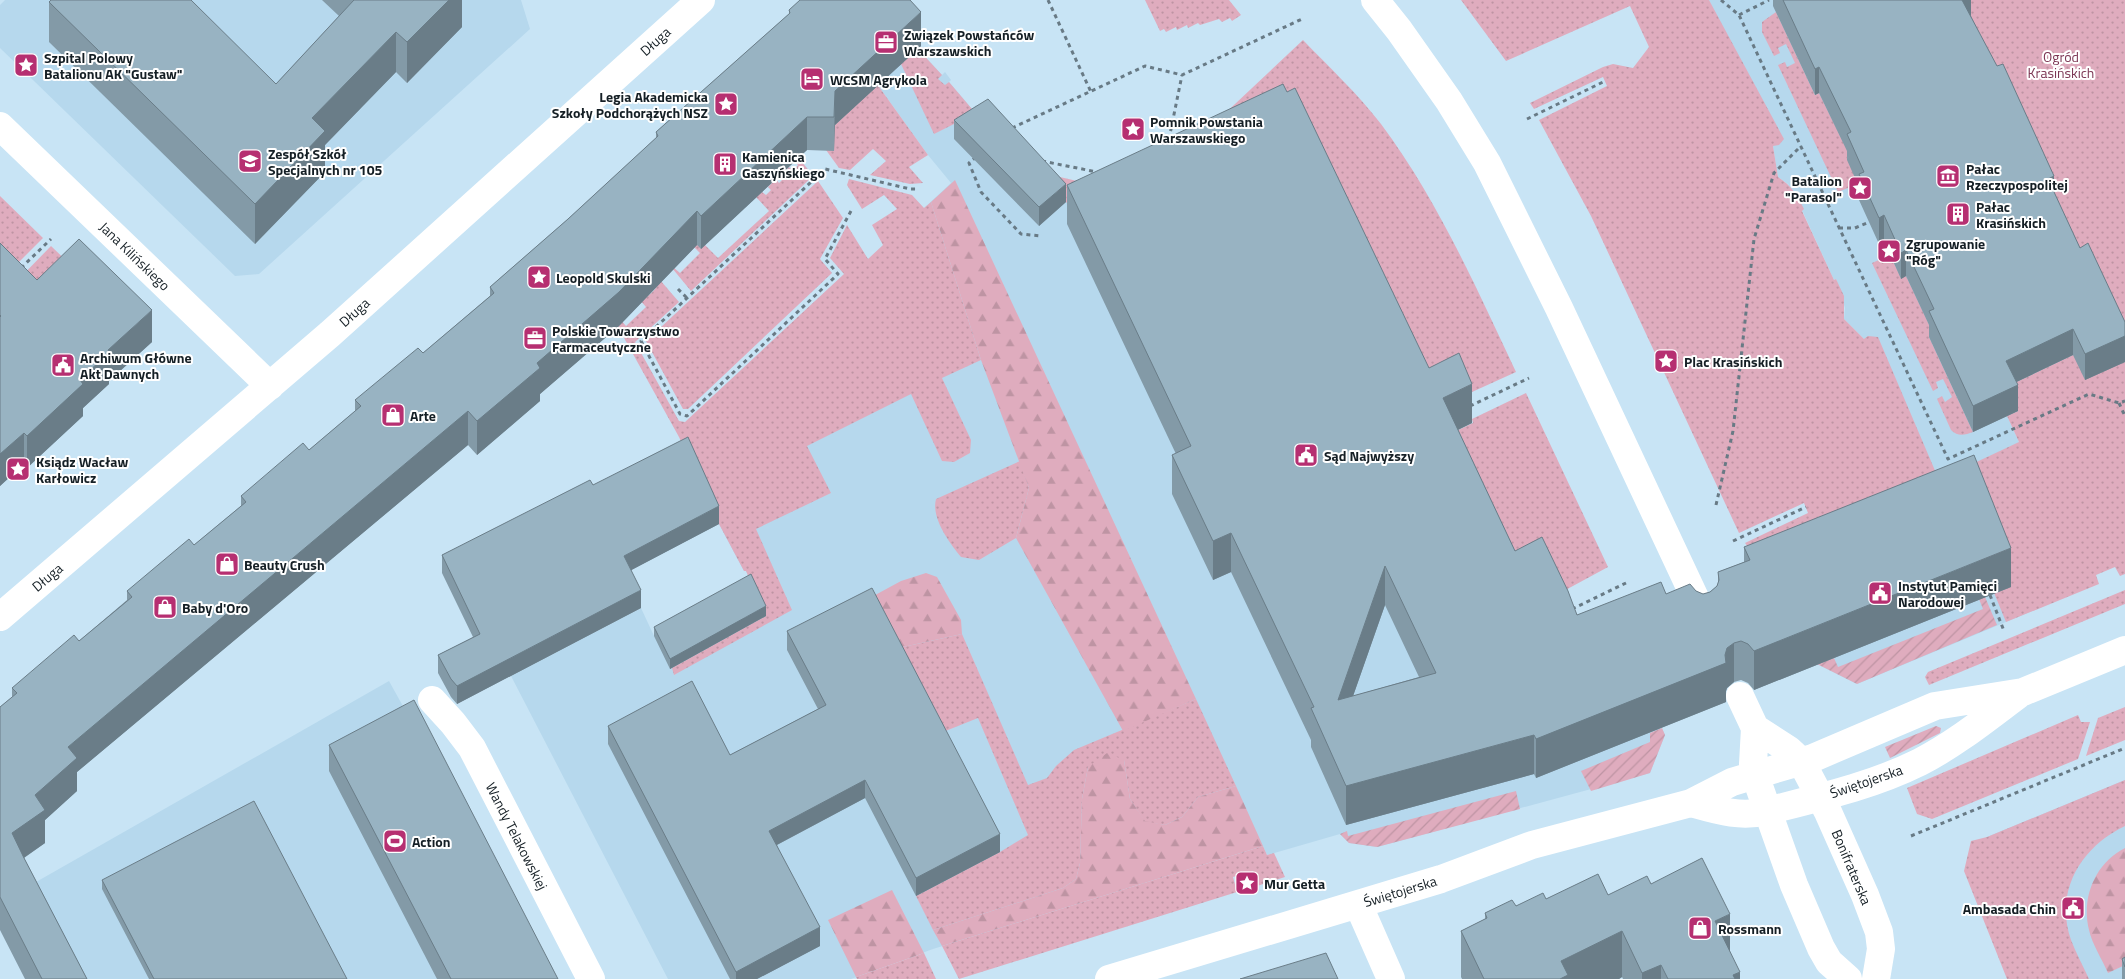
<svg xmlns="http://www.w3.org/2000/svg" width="2125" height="979" font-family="'Titillium Web',sans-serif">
	<defs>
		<pattern id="grass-dots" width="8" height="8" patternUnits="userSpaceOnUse" patternTransform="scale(1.25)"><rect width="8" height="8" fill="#dfacbe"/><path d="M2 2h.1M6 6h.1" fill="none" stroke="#be94a3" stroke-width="1.8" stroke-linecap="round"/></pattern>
		<pattern id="forest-firs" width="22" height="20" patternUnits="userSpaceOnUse" patternTransform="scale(1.25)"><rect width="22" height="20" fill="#dfacbe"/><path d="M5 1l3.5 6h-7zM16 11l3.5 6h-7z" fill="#be94a3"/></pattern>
		<pattern id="garden-furrows" width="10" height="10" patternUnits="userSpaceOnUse" patternTransform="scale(1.25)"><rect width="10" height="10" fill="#dfacbe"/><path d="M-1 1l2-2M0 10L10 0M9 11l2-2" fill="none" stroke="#be94a3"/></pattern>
	</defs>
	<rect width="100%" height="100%" fill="#c8e4f5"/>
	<!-- built -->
	<path fill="#b6d8ed" d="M5 0H521L530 29 259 274 235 276 0 48V5Z
		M1709 0H1821L2125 362 2007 416 2019 442 2042 607 1857 684 1817 664 1791 568 1864 339 1844 319 1845 308 1836 279 1834 280 1802 210H1803L1788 184 1778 177 1773 146Z
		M917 48 942 75 945 72 951 80 949 82 972 109 976 105 1503 596 1625 649 1665 735 1650 773 1377 847 1349 843 1340 834 1267 855 1263 846 933 949 851 979H668L511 676 641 608 654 636 766 616 746 571H744L719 524 880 249 951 183 928 155 877 84Z
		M389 681 414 726 544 979H70L22 890Z
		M2125 780V979H2053L1987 837Z"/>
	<!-- grass -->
	<path fill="url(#grass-dots)" d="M1145 0H1229L1241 15 1232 21 1230 18 1222 22 1219 19 1200 25 1198 23 1188 28 1187 25 1177 30 1176 27 1166 32 1164 29 1160 31Z
		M1461 0H1709L1784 139 1779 145 1773 146 1778 177C1792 186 1797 195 1804 209L1802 211 1834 280 1836 279 1844 296V319L1864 339 1868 336 1878 337 1948 501 1769 572 1745 543 1808 513 1804 503 1739 533 1591 216 1539 120 1607 86 1603 77 1534 109 1530 103 1603 67 1613 64 1633 68 1649 47 1630 6 1506 61Z
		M1961 0H2125V348Z
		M1776 12 1815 95 1819 93 1851 158 1858 184 1838 192 1778 65 1785 62 1787 67 1795 63 1786 44 1778 48 1780 53 1774 56 1762 32V22Z
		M1303 40C1329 67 1358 94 1381 124 1437 199 1476 287 1516 372L1461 397 1081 218 1038 172 1099 186 1202 135Z
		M917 48 942 75 938 79 945 85 949 82 972 109 969 111 972 115 934 134 901 64Z
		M877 84 928 155 909 167 923 183 910 184 870 175 886 161 873 149 850 170 839 168 826 150 832 128Z
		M799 158 813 176 691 291 672 268 673 267 680 273 700 253 694 247 696 244 705 245 718 258 769 211 756 197 762 192 766 195 771 190 768 187 776 179 779 183 784 178 781 175 789 167 793 171 798 165 795 162Z
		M849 179 912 195 924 208 931 202 981 360 942 378 971 440 970 453 954 462 942 461 911 394 807 446 831 493 756 529 792 610 674 675 672 668 766 616 746 571H744L719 524 679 437 618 327 620 319 626 326 646 307 640 300C649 297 657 289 660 280L679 302 635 342 679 421 685 422 844 274 830 258 847 225 868 259 883 245 872 225 897 209 884 195 862 209 847 185Z
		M818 181 843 218 820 259 832 273 688 409H683L646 341Z
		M0 196 43 238 3 278 0 274Z
		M51 246 78 272 12 286Z
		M1890 255 1901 278 1906 276 1934 335 1929 337 1973 432C1965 435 1958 437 1951 430L1937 399 1942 396 1945 402 1952 397 1943 379 1936 382 1938 388 1933 391 1872 263Z
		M2073 355 2125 362V574L2120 576 2115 567 2096 575 2099 584 2006 622 1955 498 1968 466 2019 442 2007 416 2018 411 2006 387Z
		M1526 393 1608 567 1514 618 1431 443 1473 423 1472 419Z
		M1020 461 1029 488 1016 538 979 560 961 557C949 542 931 518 936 499Z
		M2125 590V604L1929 685 1925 677 1928 672Z
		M962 634 1028 785 1047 778 1056 766 1074 750 1196 699 1236 786 1198 797 1182 817 1165 825 1145 822 1130 799 1124 760 1088 767 1082 799 1080 863 1076 879 1063 888 933 930 916 896 1000 852 1028 835 978 718 938 734 894 649Z
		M2125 707V740L2086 756 2098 718Z
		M2078 715 2081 722H2090L2078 759 1932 819 1917 814 1907 788Z
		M2125 780V826C2081 847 2054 891 2071 940 2076 953 2083 966 2089 979H2007L1964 871 1971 841 1987 837Z
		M1263 846 1267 855 1274 853 1285 877 1257 886 1253 871 1233 877 1237 892 959 979 942 946Z
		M924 953 936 979H857L856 977Z"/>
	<!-- forest -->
	<path fill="url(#forest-firs)" d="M955 180 1196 699 1123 731 1016 538 1029 488 981 360 931 202Z
		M926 573 937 577 961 620 962 634 894 649 866 600 901 581Z
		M1107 753 1124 760 1130 799 1145 821 1165 825 1182 817 1198 797 1236 786 1263 846 942 946 933 930 1063 888 1076 879 1080 863 1082 799 1088 767Z
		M2125 848V965L2108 973C2102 959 2092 944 2089 930 2081 898 2095 863 2125 848Z
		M892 890 924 953 856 977 828 920Z"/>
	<!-- garden -->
	<path fill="url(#garden-furrows)" d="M1985 597 1997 625 1857 684 1817 664 1834 658 1838 667 1983 609 1979 599Z
		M1936 726 1941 728 1940 733 1890 758 1885 747Z
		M1662 728 1665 735 1650 773 1591 791 1581 771 1650 742V733Z
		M1516 791 1520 809 1377 847 1349 843 1340 834 1347 831 1348 836Z"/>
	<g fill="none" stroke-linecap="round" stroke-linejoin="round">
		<!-- path -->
		<path stroke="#687a85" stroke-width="3" stroke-dasharray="4 4" stroke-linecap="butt" d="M1048 0 1091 92
			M1721 0 1739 15 1948 459 2089 394 2119 403 2125 401
			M1739 15 1769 0
			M1527 119 1603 82
			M1012 128 1145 66 1182 75 1302 19
			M1169 139 1182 75
			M976 157 969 163 981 192 1021 234 1041 236
			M1042 161 1097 172
			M851 211 825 259 838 274 687 416 680 414 641 341 825 169 910 189H918
			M1839 228H1855L1872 221
			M21 268 51 239
			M678 289 687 298
			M2119 403 2125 416
			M1470 406 1529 378
			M1716 505 1733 431 1754 239 1774 173 1801 146
			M1733 541 1806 507
			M1990 595 2004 631
			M1572 609 1626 583
			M1911 836 2125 748"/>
		<!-- minor -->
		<path stroke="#fff" stroke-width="28" d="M0 126 270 386
			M0 617 330 334 701 0
			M432 700 453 723 472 748 591 979
			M1691 803C1716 810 1740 818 1767 811
			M1358 904 1391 979
			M1109 979 1441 879 1532 845 1691 803 1732 782 1755 775"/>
		<!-- tertiary -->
		<path stroke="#fff" stroke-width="28" d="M1375 0 1399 30 1449 101 1487 163 1559 308 1704 617
			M1740 696 1755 728 1753 764 1755 775 1794 885 1821 948 1829 962 1848 979
			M1755 728 1789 750 1801 761 1828 812 1865 895 1879 932 1881 949 1876 979
			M1755 775 1813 758 1935 706 2023 692 2125 650
			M1767 811C1818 798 1872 786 1920 762 1955 744 1986 719 2018 695"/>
	</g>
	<!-- wall -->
	<path fill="#839aa7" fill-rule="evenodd" d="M322 0H462V27L407 83 396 72 325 145V172L255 244 49 42V2L276 84 339 16Z
		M1773 0H1971V16L2080 248 2125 322V362L2085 380 2073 355 2016 382 2018 411 1973 432 1929 337V325L1906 276 1901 279 1884 241 1879 244 1859 200V187L1847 160V151L1819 93 1815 95 1773 6Z
		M789 10 921 46 835 125 834 151 807 150 701 249 697 245 619 326 540 394V401L477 455 468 445 77 772V791L45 820V843L24 858 87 979H25L0 930V707L12 697V688L79 641 127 600V591L194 545 241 506V496L309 450 355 411V400L423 353 490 296V287L568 219 656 138V132L789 14Z
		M954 120 1066 202 1039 226 954 139Z
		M1067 185 1429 368 1472 423 1458 430 1515 551 1577 615 1666 594 1696 591 1703 594 1710 592 1717 586 1718 583V572L1744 562V547L2011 587 1754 690 1748 683 1741 680 1734 682 1727 688 1726 691V702L1536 778 1534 774 1346 825 1311 747V740L1231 572 1213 580 1172 494V455L1176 454 1067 224ZM1385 605 1419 677 1353 696Z
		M0 243 37 280 152 342 109 381V384L83 408V416L27 468 24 464 0 486Z
		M593 485 719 524 631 570 641 608 457 704 451 697 438 673V655L473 637 442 573V555Z
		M766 616 670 669 654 636V627Z
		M787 631 1000 852 916 896 865 798 777 845 820 946 757 979H730L608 744V726L730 755 818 709 787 650Z
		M329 745 558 979H437L329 771Z
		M102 880 347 979H149L102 889Z
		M1651 884 1730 952 1740 979H1623L1622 977 1619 979H1462L1461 977V931L1485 919V913L1546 899 1608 895Z
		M2125 957V979H2122V959Z"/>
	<!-- shaded-wall -->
	<path fill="#6a7d88" d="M449 0H462V27L407 83V42Z
		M1961 0H1971V19Z
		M921 12V46L835 125 834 151 835 91Z
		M396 32V72L325 145V172L255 244V204L312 118Z
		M1819 67V93L1815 95V69Z
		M807 117V150L701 249V216Z
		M2054 176V202L2048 179Z
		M1066 184V202L1039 226V207Z
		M697 211V245L619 326 540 394V401L477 455V421L537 363Z
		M1884 215V241L1879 244V218Z
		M1906 250V276L1901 279V253Z
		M152 310V342L109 381V384L83 408V416L27 468V436L108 350Z
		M2073 329V355L2006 387V361Z
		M2125 336V362L2085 380V354Z
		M1472 384V423L1443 437V398Z
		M2018 385V411L1973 432V406Z
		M468 411V445L77 772V791L45 820V843L12 866V833L35 795 68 747Z
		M24 433V464L0 486V454Z
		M719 506V524L624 574V556Z
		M1231 533V572L1213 580V541Z
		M2011 548V587L1754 690V651Z
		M1385 566V605L1338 739V700Z
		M641 590V608L457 704V686Z
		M766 606V616L670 669V659Z
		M1734 643V682L1727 688 1726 691V702L1536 778V739L1725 655 1727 648Z
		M1534 735V774L1346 825V786Z
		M865 780V798L769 849V831Z
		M1000 834V852L916 896V878Z
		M1730 914V960L1715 921Z
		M820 927V946L757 979H736V972Z
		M1622 931V977L1619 979H1560L1561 961Z
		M1661 965V979H1642V973Z
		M1740 972V979H1733V975Z"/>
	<!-- building -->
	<path fill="#98b3c2" stroke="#6a7d88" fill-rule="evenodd" d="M51 0H191L276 84 354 0H449L407 42 396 32 312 118 325 131 255 204 49 2Z
		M800 0H910L921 12 835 91 834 117H807L701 216 697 211 619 292 537 363 540 368 477 421 468 411 68 747 77 758 35 795 45 810 12 833 24 858 87 979H42L0 897V707L17 693 12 688 74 635 79 641 132 597 127 591 189 539 194 545 246 502 241 496 303 443 309 450 361 406 355 400 418 348 423 353 494 293 490 287 568 219 658 136 656 132 790 13 789 10Z
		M1783 0H1962L1997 66 2003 64 2054 176 2048 179 2080 248 2088 243 2125 322V336L2085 354 2073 329 2006 361 2018 385 1973 406 1929 311 1934 309 1906 250 1901 253 1884 215 1879 218 1859 174 1864 172 1847 134 1851 132 1819 67 1815 69Z
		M1283 84 1287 92 1295 88 1429 368 1459 353 1472 384 1443 398 1515 551 1542 537 1568 591 1577 615 1661 582 1666 594 1690 584 1696 591 1703 594 1710 592 1717 586 1719 580 1718 572 1750 560 1744 547 1974 455 2011 548 1754 651 1748 644 1741 641 1734 643 1727 648 1725 655 1726 663 1536 739 1534 735 1346 786 1311 708 1314 707 1231 533 1213 541 1172 455 1191 446 1067 185ZM1385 566 1436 673 1338 700Z
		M988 99 1066 184 1039 207 954 120Z
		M79 239 152 310 108 350 109 352 80 380 83 384 27 436 24 433 0 454V317L1 316 0 315V243L37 280Z
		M688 437 719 506 624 556 641 590 457 686 451 679 438 655 480 634 442 555 590 480 593 485Z
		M751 574 766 606 670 659 654 627Z
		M872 588 1000 834 916 878 865 780 769 831 820 927 736 972 608 726 692 681 730 755 826 705 787 631Z
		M414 700 558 979H451L329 745Z
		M254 801 347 979H154L102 880Z
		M1702 858 1730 914 1715 921 1740 972 1733 975 1735 979H1668L1661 965 1642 973 1622 931 1561 961 1568 975 1560 979H1484L1461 931 1487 918 1485 913 1512 900 1516 906 1543 893 1546 899 1598 874 1608 895 1647 876 1651 884Z
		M1326 953 1338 979H1240Z
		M2125 957V967L2122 959Z"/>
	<!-- icons -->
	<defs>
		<g id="office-square" transform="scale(1.25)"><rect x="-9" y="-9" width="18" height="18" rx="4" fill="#b62f71" stroke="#fff"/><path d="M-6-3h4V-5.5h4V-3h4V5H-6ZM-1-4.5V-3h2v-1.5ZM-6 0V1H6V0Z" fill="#fff"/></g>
		<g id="sight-square" transform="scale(1.25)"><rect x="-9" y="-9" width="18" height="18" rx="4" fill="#b62f71" stroke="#fff"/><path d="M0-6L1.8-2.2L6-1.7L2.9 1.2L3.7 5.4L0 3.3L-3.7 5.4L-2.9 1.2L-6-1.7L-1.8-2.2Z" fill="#fff"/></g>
		<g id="hotel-square" transform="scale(1.25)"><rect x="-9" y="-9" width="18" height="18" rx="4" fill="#b62f71" stroke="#fff"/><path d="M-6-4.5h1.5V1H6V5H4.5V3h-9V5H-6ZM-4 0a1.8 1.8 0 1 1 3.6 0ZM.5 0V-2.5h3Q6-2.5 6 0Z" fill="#fff"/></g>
		<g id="school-square" transform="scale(1.25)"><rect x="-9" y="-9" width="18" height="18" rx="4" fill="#b62f71" stroke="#fff"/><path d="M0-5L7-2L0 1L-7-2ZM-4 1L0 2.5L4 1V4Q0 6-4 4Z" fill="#fff"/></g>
		<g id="building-square" transform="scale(1.25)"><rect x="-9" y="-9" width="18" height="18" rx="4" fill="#b62f71" stroke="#fff"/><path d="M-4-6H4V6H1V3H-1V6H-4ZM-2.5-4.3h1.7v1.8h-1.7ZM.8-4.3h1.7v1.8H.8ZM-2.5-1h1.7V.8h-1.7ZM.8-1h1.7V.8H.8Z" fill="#fff"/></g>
		<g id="museum-square" transform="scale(1.25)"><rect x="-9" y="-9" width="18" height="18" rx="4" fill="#b62f71" stroke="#fff"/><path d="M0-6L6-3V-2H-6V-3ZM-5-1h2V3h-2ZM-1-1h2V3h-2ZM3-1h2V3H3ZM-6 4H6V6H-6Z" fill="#fff"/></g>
		<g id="civic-square" transform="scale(1.25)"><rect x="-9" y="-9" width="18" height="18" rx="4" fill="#b62f71" stroke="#fff"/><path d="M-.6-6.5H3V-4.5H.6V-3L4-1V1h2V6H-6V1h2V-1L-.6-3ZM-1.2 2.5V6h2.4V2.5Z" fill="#fff"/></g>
		<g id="shop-square" transform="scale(1.25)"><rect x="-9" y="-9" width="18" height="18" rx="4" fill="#b62f71" stroke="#fff"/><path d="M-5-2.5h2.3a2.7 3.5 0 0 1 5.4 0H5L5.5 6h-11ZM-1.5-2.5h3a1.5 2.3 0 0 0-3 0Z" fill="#fff"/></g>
		<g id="stadium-square" transform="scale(1.25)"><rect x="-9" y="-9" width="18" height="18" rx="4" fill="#b62f71" stroke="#fff"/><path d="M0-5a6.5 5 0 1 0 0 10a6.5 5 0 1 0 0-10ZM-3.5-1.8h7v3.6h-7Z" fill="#fff"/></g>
	</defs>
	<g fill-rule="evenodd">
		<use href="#office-square" x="886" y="42"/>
		<use href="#sight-square" x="26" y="65"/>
		<use href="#hotel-square" x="812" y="79"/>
		<use href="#sight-square" x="726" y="104"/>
		<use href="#sight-square" x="1133" y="129"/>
		<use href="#school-square" x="250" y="161"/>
		<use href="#building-square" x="725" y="164"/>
		<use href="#museum-square" x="1948" y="176"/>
		<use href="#sight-square" x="1860" y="188"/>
		<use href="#building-square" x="1958" y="214"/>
		<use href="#sight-square" x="1889" y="251"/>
		<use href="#sight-square" x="539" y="277"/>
		<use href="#office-square" x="535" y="338"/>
		<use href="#sight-square" x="1666" y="361"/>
		<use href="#civic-square" x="63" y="365"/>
		<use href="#shop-square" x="393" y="415"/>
		<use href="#civic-square" x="1306" y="455"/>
		<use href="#sight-square" x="18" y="469"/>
		<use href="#shop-square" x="227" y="564"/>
		<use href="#civic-square" x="1880" y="593"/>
		<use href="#shop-square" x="165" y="607"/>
		<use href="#stadium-square" x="395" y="841"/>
		<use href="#sight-square" x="1247" y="883"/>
		<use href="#civic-square" x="2073" y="908"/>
		<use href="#shop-square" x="1700" y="928"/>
	</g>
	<g text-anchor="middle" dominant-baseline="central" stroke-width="4" stroke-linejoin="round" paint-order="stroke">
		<!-- poi labels -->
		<g font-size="14" font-weight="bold" fill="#151f25" stroke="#fff" text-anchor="start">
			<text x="904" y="34">Związek Powstańców<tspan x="904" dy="16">Warszawskich</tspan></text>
			<text x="44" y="57">Szpital Polowy<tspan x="44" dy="16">Batalionu AK "Gustaw"</tspan></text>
			<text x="830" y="79">WCSM Agrykola</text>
			<text x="708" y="96" text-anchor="end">Legia Akademicka<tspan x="708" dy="16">Szkoły Podchorążych NSZ</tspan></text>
			<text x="1150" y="121">Pomnik Powstania<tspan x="1150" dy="16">Warszawskiego</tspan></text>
			<text x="268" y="153">Zespół Szkół<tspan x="268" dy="16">Specjalnych nr 105</tspan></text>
			<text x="742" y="156">Kamienica<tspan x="742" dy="16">Gaszyńskiego</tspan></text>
			<text x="1966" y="168">Pałac<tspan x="1966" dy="16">Rzeczypospolitej</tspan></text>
			<text x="1842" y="180" text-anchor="end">Batalion<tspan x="1842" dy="16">"Parasol"</tspan></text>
			<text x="1976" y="206">Pałac<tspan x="1976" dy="16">Krasińskich</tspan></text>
			<text x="1906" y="243">Zgrupowanie<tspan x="1906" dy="16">"Róg"</tspan></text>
			<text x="556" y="277">Leopold Skulski</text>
			<text x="552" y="330">Polskie Towarzystwo<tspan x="552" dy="16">Farmaceutyczne</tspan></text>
			<text x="80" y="357">Archiwum Główne<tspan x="80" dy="16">Akt Dawnych</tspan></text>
			<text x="1684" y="361">Plac Krasińskich</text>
			<text x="410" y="415">Arte</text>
			<text x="1324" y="455">Sąd Najwyższy</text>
			<text x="36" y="461">Ksiądz Wacław<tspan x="36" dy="16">Karłowicz</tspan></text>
			<text x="244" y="564">Beauty Crush</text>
			<text x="1898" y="585">Instytut Pamięci<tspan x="1898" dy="16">Narodowej</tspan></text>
			<text x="182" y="607">Baby d'Oro</text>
			<text x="412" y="841">Action</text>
			<text x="1264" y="883">Mur Getta</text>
			<text x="2056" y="908" text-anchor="end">Ambasada Chin</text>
			<text x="1718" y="928">Rossmann</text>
		</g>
		<!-- street labels -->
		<g font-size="14" fill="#151f25" stroke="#fff">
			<text transform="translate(655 41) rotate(-42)">Długa</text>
			<text transform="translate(135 256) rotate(44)">Jana Kilińskiego</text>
			<text transform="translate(354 312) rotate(-42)">Długa</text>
			<text transform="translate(47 577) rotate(-40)">Długa</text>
			<text transform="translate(1866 781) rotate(-19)">Świętojerska</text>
			<text transform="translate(517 836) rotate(63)">Wandy Telakowskiej</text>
			<text transform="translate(1852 867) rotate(67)">Bonifraterska</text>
			<text transform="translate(1400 891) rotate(-17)">Świętojerska</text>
		</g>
		<!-- park labels -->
		<g font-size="14" fill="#7b3553" stroke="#fff">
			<text x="2061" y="56">Ogród<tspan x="2061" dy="16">Krasińskich</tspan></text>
		</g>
	</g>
</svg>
